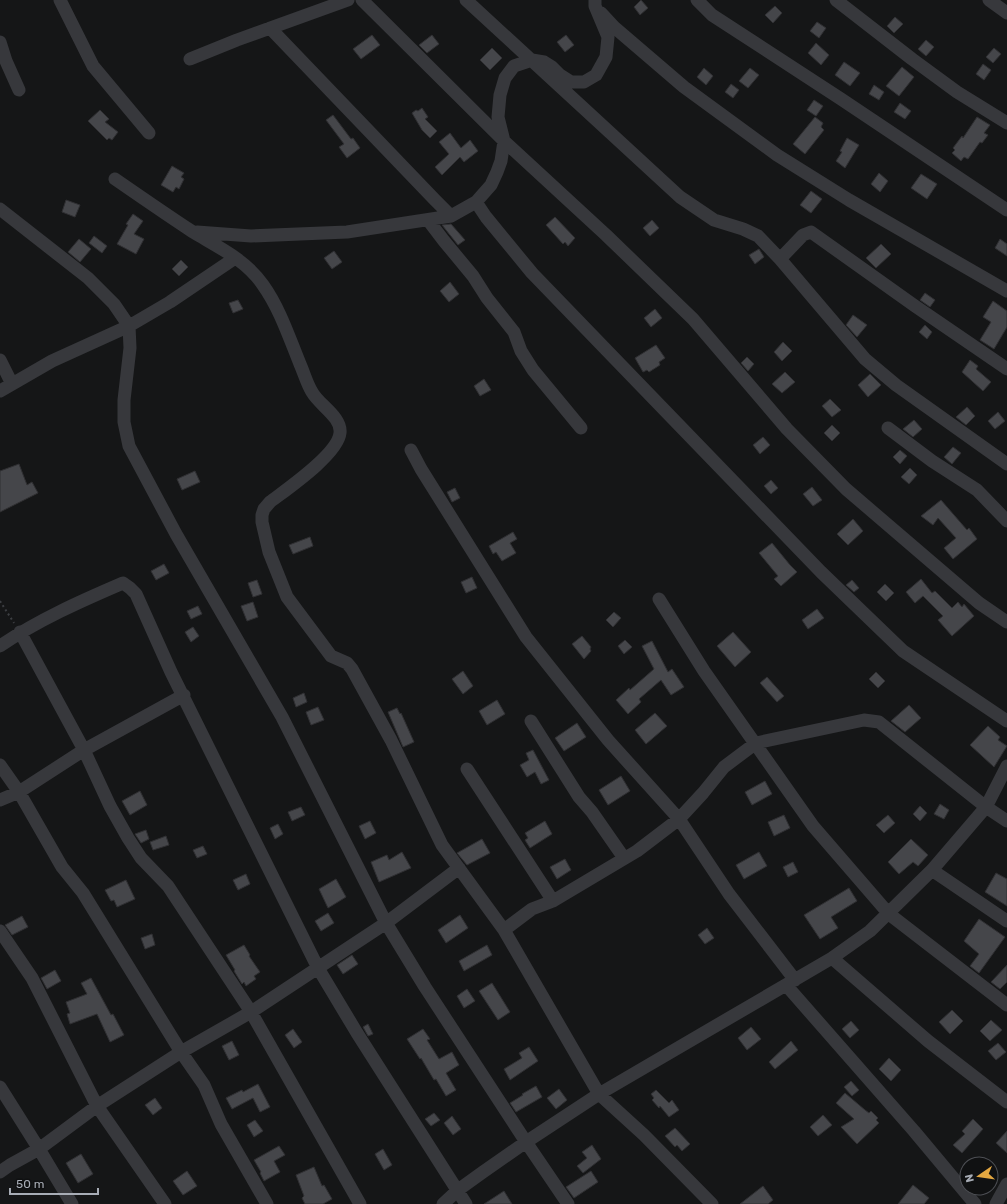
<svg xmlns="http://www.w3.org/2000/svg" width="1007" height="1204" font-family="Rubik,sans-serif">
	<rect width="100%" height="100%" fill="#151617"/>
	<!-- building -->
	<path fill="#45464a" stroke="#303033" d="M641 0 648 8 640 15 634 7Z
		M775 6 782 13 773 23 765 15Z
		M895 17 903 24 894 33 887 26Z
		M817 22 826 28 819 38 810 31Z
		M372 35 380 45 361 59 353 49Z
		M432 35 439 44 427 53 419 45Z
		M566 35 574 45 565 52 557 42Z
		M926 40 934 47 926 56 918 49Z
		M816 43 829 55 821 65 808 53Z
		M492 48 502 58 490 70 480 60Z
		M994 48 1001 54 993 63 986 57Z
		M844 62 860 73 850 86 835 75Z
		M983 64 991 70 984 80 976 74Z
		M902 67 914 77 899 96 886 86Z
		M704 68 713 76 706 85 697 77Z
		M750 68 759 75 748 88 739 81Z
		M731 84 739 90 733 98 725 92Z
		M874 85 884 92 879 100 869 94Z
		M814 100 823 106 816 116 807 110Z
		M900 103 911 111 905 119 894 112Z
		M422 108 428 117 425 119 437 131 430 138 422 130 412 113 416 110 418 111Z
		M100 110 109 119 105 122 118 132 112 140 109 138 107 140 88 121Z
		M333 115 351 139 353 138 360 148 347 158 339 147 344 144 326 120Z
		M815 117 823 123 821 127 824 130 805 154 793 144Z
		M977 117 990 125 984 133 988 135 982 143 980 142 968 159 964 157 961 161 952 153 955 150 953 148 962 136 963 138Z
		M450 133 461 148 470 140 478 151 464 162 460 157 442 175 435 167 449 154 439 142Z
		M847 138 859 145 845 168 836 161 842 152 840 151Z
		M172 166 184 173 181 177 184 179 179 189 176 187 173 192 161 185Z
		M879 173 888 181 880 192 871 184Z
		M921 174 937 184 927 199 911 188Z
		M811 191 822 199 811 213 800 205Z
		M66 200 80 205 75 217 62 212Z
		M133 214 143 221 134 234 144 239 136 254 117 244 128 225 126 224Z
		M555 217 575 238 568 246 565 242 563 244 546 225Z
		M652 220 659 228 650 236 643 228Z
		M451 224 465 240 458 245 442 225Z
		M94 236 107 246 102 253 89 243Z
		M79 239 91 249 80 262 68 252Z
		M1000 239 1007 244V256L995 248Z
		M881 244 891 254 876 268 866 258Z
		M759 249 764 257 755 264 749 255Z
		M334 251 342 262 332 269 324 258Z
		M181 260 188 267 179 276 172 269Z
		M450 282 459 294 449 302 440 291Z
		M925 293 935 300 930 307 920 300Z
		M238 300 243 309 233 313 229 303Z
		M993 301 1007 311V327L994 349 980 340 991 322 983 317Z
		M655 309 662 318 651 327 644 318Z
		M853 315 867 325 857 337 846 325Z
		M925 325 932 332 927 339 919 332Z
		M783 342 792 351 782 361 774 352Z
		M656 345 665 358 659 362 660 365 649 372 647 370 643 372 635 358Z
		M747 357 754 364 748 371 741 363Z
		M970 360 978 366 976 369 991 382 983 391 962 372Z
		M785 372 795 382 782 393 772 384Z
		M870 374 881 385 868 397 858 385Z
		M484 379 491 390 480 396 474 386Z
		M830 399 841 410 832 417 822 406Z
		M967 407 975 416 966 425 956 417Z
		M998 412 1005 421 995 429 988 421Z
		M914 420 922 429 913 437 903 429Z
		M832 425 840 433 832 441 824 433Z
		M763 437 770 445 760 454 753 445Z
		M953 447 961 453 952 464 944 457Z
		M900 450 907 456 900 464 893 457Z
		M19 464 27 485 32 482 38 493 0 512V471Z
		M910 468 917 475 909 484 901 477Z
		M195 471 200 482 182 490 177 479Z
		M771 480 778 488 771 494 764 486Z
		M812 487 822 500 813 506 803 494Z
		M455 488 460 498 452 502 447 492Z
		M941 500 967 530 969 528 977 539 953 559 944 548 956 538 938 518 933 525 921 516Z
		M853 519 863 531 848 545 837 534Z
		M513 532 517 539 510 543 516 553 502 561 496 552 493 554 489 546Z
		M310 537 313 546 293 554 289 545Z
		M772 543 790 565 797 572 781 586 774 579 778 576 759 553Z
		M164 564 169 573 156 580 151 571Z
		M472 577 477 588 466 593 461 582Z
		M921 579 932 593 935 591 952 608 958 602 962 607 964 604 974 616 952 636 938 620 943 616 923 596 915 603 906 592Z
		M257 580 262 594 253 597 248 583Z
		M852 580 859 588 854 592 846 585Z
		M885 584 894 593 886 601 877 592Z
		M253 602 258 617 247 621 241 606Z
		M198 606 202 614 191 619 187 611Z
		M817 609 824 618 808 629 802 620Z
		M614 612 621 618 613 627 606 620Z
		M193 627 199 636 191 642 185 632Z
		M733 632 751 652 735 667 717 646Z
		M582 636 591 647 590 649 591 651 584 659 572 644Z
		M625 640 632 647 624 654 618 646Z
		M652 641 668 672 672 669 684 687 671 695 661 680 639 699 641 702 628 714 616 700 629 688 630 690 654 669 642 646Z
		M463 671 473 686 463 694 452 679Z
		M876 672 885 681 878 688 869 679Z
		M767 677 784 696 777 702 760 683Z
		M304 693 307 702 296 707 293 698Z
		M497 700 505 714 487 725 479 711Z
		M909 705 921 718 905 732 891 721Z
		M318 707 324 720 311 725 306 712Z
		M397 708 400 714 401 713 414 742 403 747 388 712Z
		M655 713 667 726 646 744 635 730Z
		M577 723 586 737 564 751 555 738Z
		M988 726 1000 737 998 740 1007 746 994 767 970 745Z
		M533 750 549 780 541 784 535 772 527 777 520 765 529 760 526 753Z
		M621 776 630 791 608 805 599 790Z
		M765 781 772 794 752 805 745 792Z
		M140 791 147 805 130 815 122 801Z
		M940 804 949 810 944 819 934 814Z
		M920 806 927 813 920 821 913 814Z
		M301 807 305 815 292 821 288 812Z
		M784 815 790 828 774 836 768 822Z
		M888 815 895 823 884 833 876 825Z
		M370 821 376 833 365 839 359 826Z
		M545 821 552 834 530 848 525 840 528 838 525 833Z
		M278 824 283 834 275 839 270 828Z
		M146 830 149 839 141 843 135 834Z
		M166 836 169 845 153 850 150 842Z
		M482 839 490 853 467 865 457 853Z
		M911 839 928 855 918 866 913 862 899 874 888 862Z
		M203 846 207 854 197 858 193 850Z
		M402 852 411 868 379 882 371 862 387 855 389 860Z
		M759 852 767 866 744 879 736 865Z
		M565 859 571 870 557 879 550 867Z
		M793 862 798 872 788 877 783 867Z
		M996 873 1007 879V906L985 892Z
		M246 874 250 884 238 890 233 880Z
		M336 879 346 897 328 908 319 889Z
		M126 880 135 899 117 907 114 900 111 901 105 890Z
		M849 888 857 901 831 917 838 928 820 939 804 915Z
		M328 913 334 923 321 931 315 921Z
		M460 915 468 928 446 943 438 930Z
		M22 916 28 927 12 935 5 925Z
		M979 919 1005 937 979 973 970 966 979 954 964 941Z
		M707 928 714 938 705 944 698 935Z
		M152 934 155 945 145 949 141 938Z
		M244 945 250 955 249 956 260 972 254 976 256 979 246 986 244 982 242 984 234 971 235 970 226 955Z
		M487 945 492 955 464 971 459 961Z
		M352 955 358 964 343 974 337 965Z
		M1007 965V982L1000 989 991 982Z
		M55 970 61 981 47 989 41 978Z
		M91 978 111 1015 113 1014 124 1035 110 1042 97 1014 70 1024 67 1014 70 1013 66 1002 87 994 81 983Z
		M492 983 510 1012 498 1020 479 991Z
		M467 989 475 1001 464 1008 457 996Z
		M952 1010 963 1021 950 1034 939 1022Z
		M991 1020 1002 1030 990 1041 980 1031Z
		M851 1021 859 1030 850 1038 842 1029Z
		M368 1024 373 1034 368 1036 363 1027Z
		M751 1027 761 1039 747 1050 738 1038Z
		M293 1029 302 1042 294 1048 285 1035Z
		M423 1029 430 1039 427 1040 439 1059 452 1052 459 1065 446 1073 456 1090 446 1096 436 1079 434 1080 421 1058 420 1059 407 1039Z
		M232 1041 239 1055 229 1060 222 1046Z
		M791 1041 798 1050 775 1069 769 1062Z
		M998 1043 1006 1052 996 1060 988 1051Z
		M529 1047 538 1061 510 1080 504 1069 522 1058 519 1053Z
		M889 1058 901 1070 891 1081 879 1069Z
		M851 1081 859 1090 852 1096 844 1087Z
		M258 1084 270 1107 260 1112 253 1098 232 1109 226 1098 242 1090 243 1092Z
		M536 1086 542 1097 516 1112 510 1103 523 1095 522 1094Z
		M559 1089 567 1100 556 1109 547 1098Z
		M656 1090 669 1103 672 1100 679 1110 669 1117 660 1106 659 1108 652 1100 654 1098 651 1094Z
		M845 1093 865 1110 869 1113 871 1111 878 1118 876 1120 879 1123 857 1144 841 1127 854 1119 836 1103Z
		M155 1098 162 1108 153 1115 145 1105Z
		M434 1113 440 1120 431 1126 425 1119Z
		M823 1115 832 1125 818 1136 810 1127Z
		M452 1116 461 1129 453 1135 444 1123Z
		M973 1119 983 1129 962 1153 953 1145 965 1134 962 1131Z
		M255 1120 263 1131 254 1137 247 1125Z
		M675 1128 690 1144 682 1151 677 1145 675 1147 665 1136Z
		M1007 1131V1153L996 1143Z
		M592 1145 601 1159 583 1173 577 1166 587 1158 582 1152Z
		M279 1146 285 1155 274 1161 280 1172 264 1181 260 1173 261 1172 254 1160Z
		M383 1149 392 1165 384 1170 375 1154Z
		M81 1154 93 1174 78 1183 66 1163Z
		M314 1167 322 1186 324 1185 332 1199 323 1204H305L302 1198 304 1196 296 1175Z
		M187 1171 197 1186 183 1195 173 1181Z
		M591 1171 598 1182 574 1198 566 1187Z
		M913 1185 929 1198 924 1204H898Z
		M763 1186 773 1200 768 1204H740Z
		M504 1191 512 1204H484Z"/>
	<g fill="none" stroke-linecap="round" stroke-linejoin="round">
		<!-- path -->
		<path stroke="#3d3f43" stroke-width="2" stroke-dasharray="2 3" stroke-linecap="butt" d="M0 601 14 623"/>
		<!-- minor -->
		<path stroke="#37383c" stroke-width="13" d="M60 0 93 66 149 133
			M362 0 504 141 606 235 693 319 787 429 846 489 979 603 1007 622
			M466 0 680 197 714 220 743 229 758 236 780 259 865 359 896 385 1007 464
			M697 0 712 15 841 99 1007 210
			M836 0 912 59 957 92 1007 123
			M989 0 1007 13
			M601 13 614 27 684 87 777 155 849 200 1007 291
			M270 28 435 200 451 216 476 202 491 185 497 172 501 161 504 141 498 117 500 95 505 78 514 66 532 60 544 62 552 67 560 75 571 82H584L596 75 606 57 608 37 595 6V0
			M0 42 6 61 19 90
			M190 59 237 40 348 0
			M115 179C141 197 167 215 193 232 218 247 246 260 263 285 280 309 289 337 300 364 304 373 307 384 312 392 319 405 342 417 340 433 338 454 287 489 270 502L264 509 262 515V522L269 552 287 597 331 656 347 663 352 669 391 740 442 845 504 930 599 1094 644 1135 712 1204
			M476 202 486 217 532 273 821 572 903 651 1007 721
			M0 209 88 278 114 304 129 326 130 348 124 400V422L129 446 176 534 282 717 386 923 425 987 526 1142 568 1204
			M428 220 444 241 473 276 487 298 514 332 521 351 533 370 581 428
			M197 232 251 236 347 232 451 216
			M780 259 803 235 811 232 915 306 1007 369
			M0 360 12 384
			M0 391 52 361 129 326 170 302 235 258
			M888 428 932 461 977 490 1007 521
			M411 450 421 469 526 637 608 740 679 819 729 894 795 980
			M659 599 704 671 813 826 889 914 1007 1005
			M20 632 84 750 110 806 128 838 141 858 168 886 251 1012 360 1204
			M0 646C38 620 81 601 123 583L130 588 136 594 171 672 318 968 357 1033 466 1204
			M531 721 579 797 592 812 624 858
			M0 765 19 792 62 867 83 893 181 1052 204 1085 221 1124 267 1204
			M467 769 553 901
			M0 800 19 792 84 750 184 695
			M932 870 1007 921
			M504 930 532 909 553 901 637 851 679 819 703 793 724 767 756 743 864 720 879 722 986 807 1007 821
			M0 931 32 978 97 1106 165 1204
			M832 958 928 1041 1007 1102
			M786 985 914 1131 975 1204
			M0 1087 39 1149 72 1204
			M0 1172 10 1165 39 1149 97 1106 181 1052 251 1012 386 923 459 868
			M443 1204 458 1190 483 1172 526 1142 599 1094 832 958 870 931 932 870 986 807 1007 766
			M996 1204 1007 1184"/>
	</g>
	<!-- north arrow -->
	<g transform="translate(979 1176) rotate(257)"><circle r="19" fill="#101112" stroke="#4d4f54"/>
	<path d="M0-3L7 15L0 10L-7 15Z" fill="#e3a741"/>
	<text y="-6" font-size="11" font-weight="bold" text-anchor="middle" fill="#a8adb6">N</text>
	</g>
	<!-- scale -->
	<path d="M10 1188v6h88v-6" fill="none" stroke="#a8adb6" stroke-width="2"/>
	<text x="16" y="1188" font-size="12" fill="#a8adb6" stroke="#101112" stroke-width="3" paint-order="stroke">50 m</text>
</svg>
